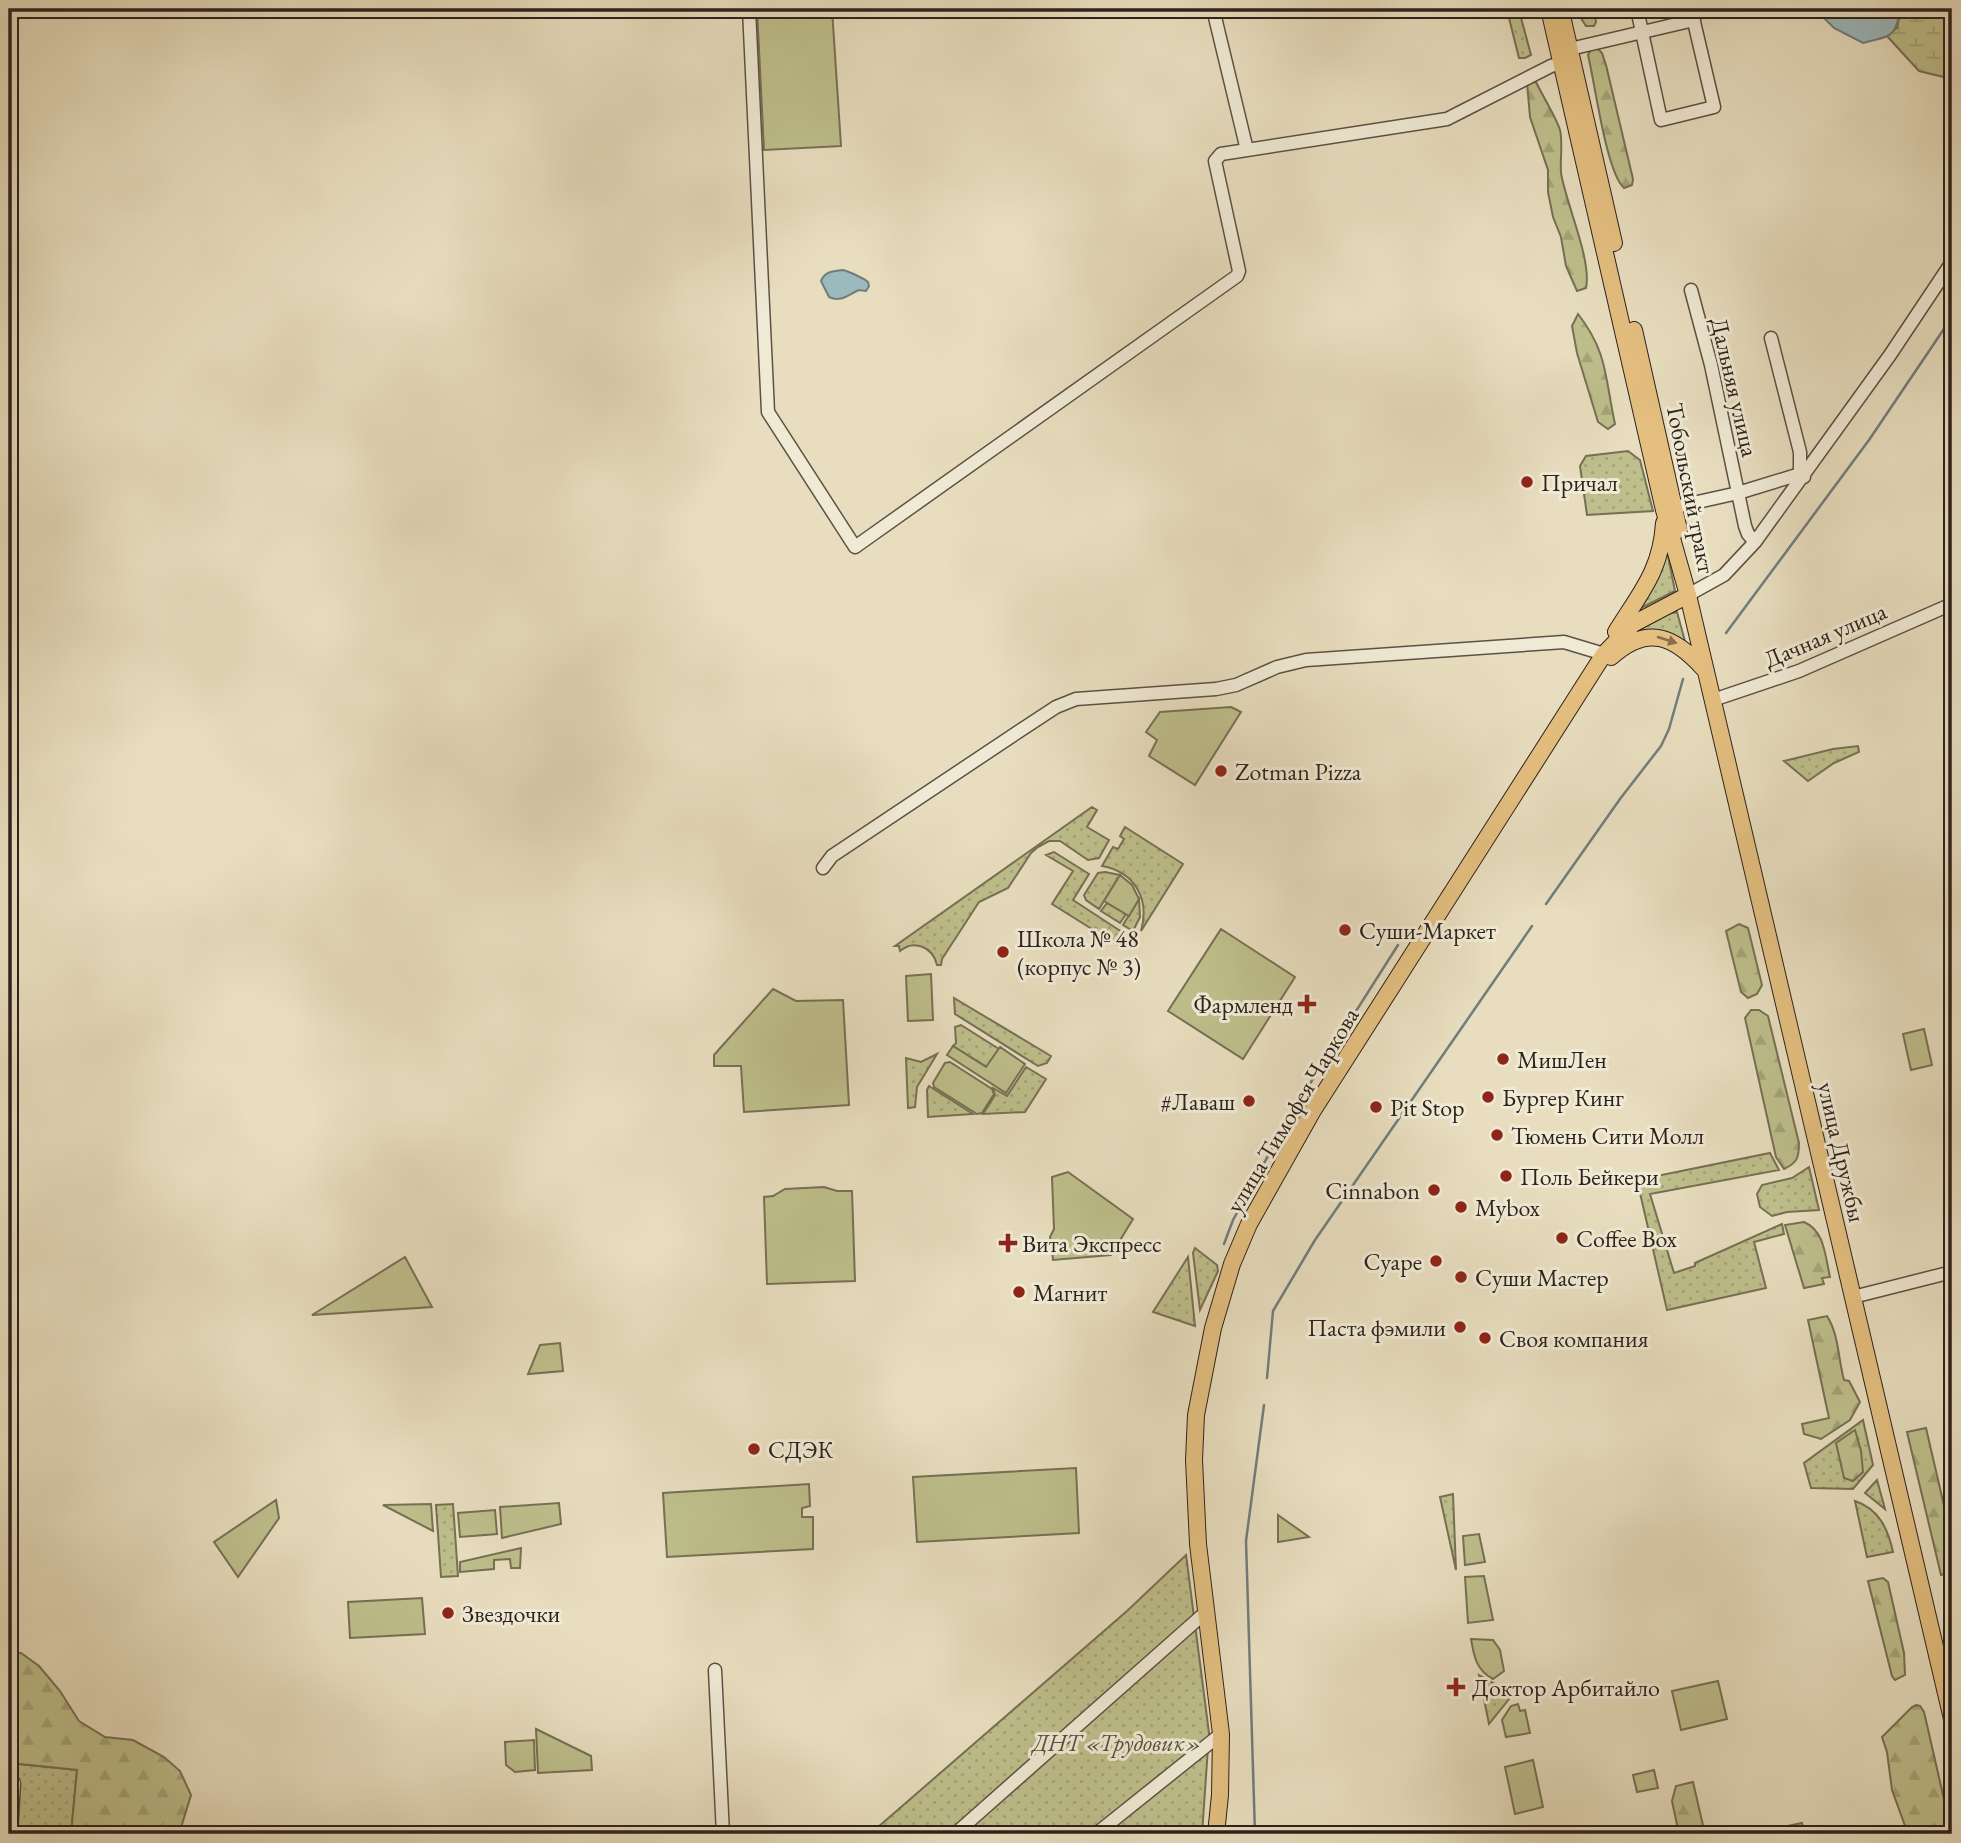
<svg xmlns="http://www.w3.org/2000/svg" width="1961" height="1843" font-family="'EB Garamond',serif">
	<defs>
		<pattern id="grass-dots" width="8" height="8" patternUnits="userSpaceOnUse" patternTransform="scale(1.75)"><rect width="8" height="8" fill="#bebf8c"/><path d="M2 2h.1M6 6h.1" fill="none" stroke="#a4a478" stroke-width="1.8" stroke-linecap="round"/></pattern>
		<pattern id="forest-firs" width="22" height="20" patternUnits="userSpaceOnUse" patternTransform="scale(1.75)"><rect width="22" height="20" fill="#bebf8c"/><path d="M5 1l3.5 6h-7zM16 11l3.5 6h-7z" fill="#a4a478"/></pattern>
		<pattern id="wetland-marsh" width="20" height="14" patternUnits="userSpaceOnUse" patternTransform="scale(1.75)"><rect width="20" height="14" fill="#bebf8c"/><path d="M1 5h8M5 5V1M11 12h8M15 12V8" fill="none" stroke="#a4a478"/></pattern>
	</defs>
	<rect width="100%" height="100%" fill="#e8debf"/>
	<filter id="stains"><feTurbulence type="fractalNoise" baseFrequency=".00286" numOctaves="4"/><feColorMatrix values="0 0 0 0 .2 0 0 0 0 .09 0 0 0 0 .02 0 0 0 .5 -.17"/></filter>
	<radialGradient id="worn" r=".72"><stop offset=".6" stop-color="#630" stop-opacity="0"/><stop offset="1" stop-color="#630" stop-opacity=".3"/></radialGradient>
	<!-- grass -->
	<path fill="url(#grass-dots)" stroke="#767054" stroke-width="2" d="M1516 10 1520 14 1531 55 1525 58H1519L1509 18 1510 12Z
		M1628 451 1640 460 1653 511 1587 515 1580 466 1586 456Z
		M1666 546 1675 591 1637 610Z
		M1677 612 1686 645 1635 636 1636 632 1667 614Z
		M1858 746 1859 752 1834 763 1808 781 1784 761 1833 749Z
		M1092 807 1097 810 1087 827 1109 840 1099 858 1088 860 1060 841H1049L1038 847 1031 853 1008 888 979 902 942 959 941 965H937C933 947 914 939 900 951L899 946H895Z
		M1125 827 1183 864 1141 931C1150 899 1135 872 1102 866L1113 847 1118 849 1124 839 1120 836Z
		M1054 852 1089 874 1073 900 1122 932 1124 940 1119 946 1052 904 1073 871 1046 855Z
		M1105 872 1120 875 1099 909 1086 900 1084 895 1098 873Z
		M1139 899 1140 917 1133 931 1123 925Z
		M1107 903 1126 914 1120 923 1101 911Z
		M954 998 1051 1056 1047 1063 1038 1066 955 1014Z
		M961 1025 999 1049 987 1067 953 1046 956 1043 955 1027Z
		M937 1054 917 1087 915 1107 908 1108 906 1058 921 1062Z
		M1026 1067 1046 1079 1025 1112 983 1114 995 1095 993 1088 1007 1096Z
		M929 1086 973 1114 928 1117 927 1090Z
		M1770 1153 1779 1170 1650 1194 1674 1273 1695 1266V1263L1782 1224 1784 1234 1754 1242 1766 1288 1667 1310 1637 1180Z
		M1809 1167 1819 1210 1787 1212 1772 1216 1760 1207 1757 1194 1762 1185 1792 1178Z
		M1195 1248 1217 1265 1218 1271 1200 1310 1193 1253Z
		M1188 1257 1195 1326 1153 1312Z
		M1863 1420 1873 1465 1853 1489 1811 1488 1804 1463Z
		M1877 1480 1885 1509 1865 1493Z
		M1453 1494 1456 1570 1440 1497Z
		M1855 1501C1879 1509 1888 1529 1893 1552L1867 1557Z
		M453 1504 458 1576 441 1577 436 1505Z
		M1186 1555 1209 1733 1202 1834H870L1127 1611Z
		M1479 1675 1507 1691 1509 1699 1489 1724Z
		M9 1756 11 1763 77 1770 71 1834H9Z"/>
	<!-- forest -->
	<path fill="url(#forest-firs)" stroke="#767054" stroke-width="2" d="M1575 9H1594L1596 22 1594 26H1586Z
		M1597 48 1602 53 1606 65 1633 179 1632 185 1624 188C1606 172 1595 83 1588 55L1591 49Z
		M1536 82C1542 95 1556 117 1560 130 1563 141 1560 160 1561 173 1566 204 1592 260 1586 288L1577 291 1566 266 1561 237 1553 217 1548 192V170L1530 117 1527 83Z
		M1578 314C1608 352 1605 379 1615 424L1608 429 1598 422 1577 353 1572 326Z
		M1739 924 1748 928 1762 985 1757 994 1748 998 1741 992 1726 931Z
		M1751 1010H1759L1768 1016 1799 1143C1799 1158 1797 1163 1784 1169L1776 1157 1745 1018Z
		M1804 1222C1825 1231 1825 1256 1830 1277L1822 1278 1824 1284 1804 1288 1785 1225Z
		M1827 1316C1839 1335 1838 1358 1844 1380L1849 1381 1860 1402 1850 1420 1821 1439 1804 1434 1802 1424 1829 1418 1808 1320Z
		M1926 1428 1952 1540V1572L1941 1575 1907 1432Z
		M1855 1430 1861 1451 1863 1472 1853 1481 1844 1478 1836 1443Z
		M1883 1578 1888 1582 1904 1653 1905 1675 1895 1680 1892 1676 1868 1581Z
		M9 1652 21 1653 39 1666 60 1691 79 1721 105 1737 133 1740 164 1757 180 1771 191 1795 179 1834H71L77 1770 10 1763Z
		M1916 1705 1920 1706 1924 1712 1952 1834H1908L1892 1790 1887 1752 1882 1737 1912 1707Z
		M1693 1782 1705 1834H1679L1672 1801 1676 1786Z"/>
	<!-- wetland -->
	<path fill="url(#wetland-marsh)" stroke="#767054" stroke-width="2" d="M1901 9H1952V70L1948 78 1919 71 1887 36 1897 28Z"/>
	<!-- park -->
	<path fill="#bebf8c" stroke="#767054" stroke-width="2" d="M757 9H832L841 146 764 150Z
		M1231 707 1241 712 1195 785 1149 756 1157 740 1146 732 1160 712Z
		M1120 875 1132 885 1139 899 1129 916 1104 901Z
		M1221 929 1295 977 1243 1059 1168 1011Z
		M931 974 933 1020 908 1021 906 976Z
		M773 989 796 1001 843 1000 849 1105 744 1112 741 1066H714V1055Z
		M1924 1029 1932 1065 1911 1070 1903 1034Z
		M953 1046 986 1067 1000 1047 1025 1064 1006 1093 947 1055Z
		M950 1062 992 1089 994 1094 982 1113 977 1114 934 1087 933 1083 945 1063Z
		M1068 1172 1133 1219 1111 1255 1053 1260 1050 1237 1054 1229 1052 1177Z
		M824 1187 837 1191H852L855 1281 767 1284 764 1197 773 1196 785 1189Z
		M405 1257 432 1307 312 1315Z
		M560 1343 563 1371 528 1374 540 1345Z
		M1076 1468 1079 1533 917 1542 913 1477Z
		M809 1484 810 1506 802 1508V1517H813V1549L667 1557 663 1493Z
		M276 1500 279 1518 238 1577 214 1542Z
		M559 1503 561 1524 502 1538 500 1507Z
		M431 1504 433 1531 383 1505Z
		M495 1510 497 1534 460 1537 458 1513Z
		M1278 1515 1309 1537 1278 1542Z
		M1479 1534 1485 1562 1465 1565 1463 1536Z
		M521 1548 520 1568H511L510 1559 494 1560V1569L460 1572V1562Z
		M1484 1576 1493 1620 1468 1623 1465 1577Z
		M422 1598 425 1634 350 1638 348 1602Z
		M1471 1639 1493 1640 1500 1650 1504 1671 1493 1679C1476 1670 1474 1656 1471 1639Z
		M1718 1681 1727 1719 1681 1730 1672 1691Z
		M1518 1704 1520 1711 1525 1710 1530 1733 1506 1737 1502 1720 1511 1706Z
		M536 1729 591 1756 592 1770 538 1773Z
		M534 1740 535 1770 515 1772 506 1765 505 1742Z
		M1533 1760 1543 1807 1515 1814 1505 1767Z
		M1654 1770 1658 1788 1637 1792 1633 1775Z
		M1802 1823 1805 1834H1765L1764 1831Z"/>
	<!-- water -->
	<path fill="#9cb9bd" stroke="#707d7d" stroke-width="2" d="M1815 9H1901C1894 39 1892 35 1863 43L1834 28Z
		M843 270C848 271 865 279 868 282L869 286 866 291 859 290C849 294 841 303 829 297L821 281C825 271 834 271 843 270Z"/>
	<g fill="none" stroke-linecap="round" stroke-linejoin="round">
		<!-- stream -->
		<path stroke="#707d7d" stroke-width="2.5" d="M1726 633 1869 440 1952 317
			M1546 904 1620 799 1661 746 1669 729 1683 679
			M1304 1093 1398 945
			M1224 1244 1233 1220 1291 1114
			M1267 1378 1273 1311 1315 1240 1532 926
			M1255 1834 1246 1541 1264 1405"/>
		<!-- minor casing -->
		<g stroke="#5c5145" stroke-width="15">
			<path id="minor" d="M749 9 768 412 855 547 1237 276 1239 271 1215 161 1221 154 1447 119 1551 66 1561 63
				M1213 9 1247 150
				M1637 9 1661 120 1714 107 1691 9
				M1570 49 1694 20
				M1691 290 1711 365 1745 526 1748 534 1755 542
				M1771 338 1800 452V474L1804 477
				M1675 507 1738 493 1800 474
				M1688 595 1724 575 1755 542 1890 355 1952 262
				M1713 700 1799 671 1952 604
				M823 868 832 856 1024 728 1056 707 1076 699 1216 689 1236 685 1277 667 1306 660 1564 642 1604 654
				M1853 1297 1952 1272
				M715 1670 723 1834
				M11 1834 14 1783
				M955 1834 1206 1612
				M1096 1834 1221 1734"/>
		</g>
		<!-- major casing -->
		<g stroke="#2d221c" stroke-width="18">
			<path id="major" d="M1549 9 1664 510 1688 595 1952 1719
				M1562 16 1614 243
				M1634 330 1679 530
				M1616 632C1640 593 1661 571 1664 523
				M1611 657C1648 624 1674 636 1704 669
				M1216 1834 1220 1795 1221 1734 1198 1544 1194 1460 1196 1415 1213 1328 1232 1264 1249 1224 1312 1112 1604 654 1633 624 1688 595"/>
		</g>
		<!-- minor -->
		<use href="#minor" stroke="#f0ead5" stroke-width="12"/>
		<!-- major -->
		<use href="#major" stroke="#e4bf80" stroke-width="16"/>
	</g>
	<!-- one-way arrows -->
	<defs><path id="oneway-solid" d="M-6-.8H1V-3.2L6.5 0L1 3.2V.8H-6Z" transform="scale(1.75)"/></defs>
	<use fill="#88704e" href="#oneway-solid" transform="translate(1667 640) rotate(18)"/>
	<!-- markers -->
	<g fill="#8f2418" stroke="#f0ead5" stroke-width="2.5">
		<circle cx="1527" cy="482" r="7"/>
		<circle cx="1221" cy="771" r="7"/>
		<circle cx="1345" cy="930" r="7"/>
		<circle cx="1003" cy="952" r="7"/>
		<path d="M1303.5 993.5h7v7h7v7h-7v7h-7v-7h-7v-7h7z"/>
		<circle cx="1503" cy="1059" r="7"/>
		<circle cx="1488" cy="1097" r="7"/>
		<circle cx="1249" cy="1101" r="7"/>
		<circle cx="1376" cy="1107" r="7"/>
		<circle cx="1497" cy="1135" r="7"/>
		<circle cx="1506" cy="1176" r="7"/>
		<circle cx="1434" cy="1190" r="7"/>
		<circle cx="1461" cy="1207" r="7"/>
		<circle cx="1562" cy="1238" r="7"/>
		<path d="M1004.5 1232.5h7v7h7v7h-7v7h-7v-7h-7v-7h7z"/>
		<circle cx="1436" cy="1261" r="7"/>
		<circle cx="1461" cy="1277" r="7"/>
		<circle cx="1019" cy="1292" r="7"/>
		<circle cx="1460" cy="1327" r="7"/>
		<circle cx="1485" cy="1338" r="7"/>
		<circle cx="754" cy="1449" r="7"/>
		<circle cx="448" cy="1613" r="7"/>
		<path d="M1452.5 1676.5h7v7h7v7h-7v7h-7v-7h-7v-7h7z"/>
	</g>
	<g text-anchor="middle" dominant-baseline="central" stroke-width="6" stroke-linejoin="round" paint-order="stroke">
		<!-- street labels -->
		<g font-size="24" fill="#2d221c" stroke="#f0ead5">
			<text transform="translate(1735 387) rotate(77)">Дальняя улица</text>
			<text transform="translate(1691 488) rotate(79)">Тобольский тракт</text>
			<text transform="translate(1825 635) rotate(-23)">Дачная улица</text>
			<text transform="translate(1292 1110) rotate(-59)">улица Тимофея Чаркова</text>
			<text transform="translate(1842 1152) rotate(77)">улица Дружбы</text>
		</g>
		<!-- poi labels -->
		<g font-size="24" fill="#2d221c" stroke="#f0ead5" text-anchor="start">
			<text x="1541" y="482">Причал</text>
			<text x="1235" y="771">Zotman Pizza</text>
			<text x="1359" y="930">Суши-Маркет</text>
			<text x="1017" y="938">Школа № 48<tspan x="1017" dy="28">(корпус № 3)</tspan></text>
			<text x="1293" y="1004" text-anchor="end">Фармленд</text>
			<text x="1517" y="1059">МишЛен</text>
			<text x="1502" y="1097">Бургер Кинг</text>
			<text x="1235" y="1101" text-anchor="end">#Лаваш</text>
			<text x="1390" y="1107">Pit Stop</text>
			<text x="1511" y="1135">Тюмень Сити Молл</text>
			<text x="1520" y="1176">Поль Бейкери</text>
			<text x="1420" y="1190" text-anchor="end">Cinnabon</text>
			<text x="1475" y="1207">Mybox</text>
			<text x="1576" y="1238">Coffee Box</text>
			<text x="1022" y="1243">Вита Экспресс</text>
			<text x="1422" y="1261" text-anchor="end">Суаре</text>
			<text x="1475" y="1277">Суши Мастер</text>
			<text x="1033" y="1292">Магнит</text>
			<text x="1446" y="1327" text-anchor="end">Паста фэмили</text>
			<text x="1499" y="1338">Своя компания</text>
			<text x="768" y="1449">СДЭК</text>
			<text x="462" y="1613">Звездочки</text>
			<text x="1472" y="1687">Доктор Арбитайло</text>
		</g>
		<!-- park labels -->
		<g font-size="24" font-style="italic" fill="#58513e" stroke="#f0ead5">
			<text x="1117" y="1742">ДНТ «Трудовик»</text>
		</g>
	</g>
	<!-- margin -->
	<rect width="1961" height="1843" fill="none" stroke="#e8debf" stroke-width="35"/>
	<rect x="10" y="10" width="1940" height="1822" fill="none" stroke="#2d221c" stroke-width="3.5"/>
	<rect x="18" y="18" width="1926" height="1808" fill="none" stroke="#2d221c" stroke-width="2"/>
	<rect width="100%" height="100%" filter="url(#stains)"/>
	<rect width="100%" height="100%" fill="url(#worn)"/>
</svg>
